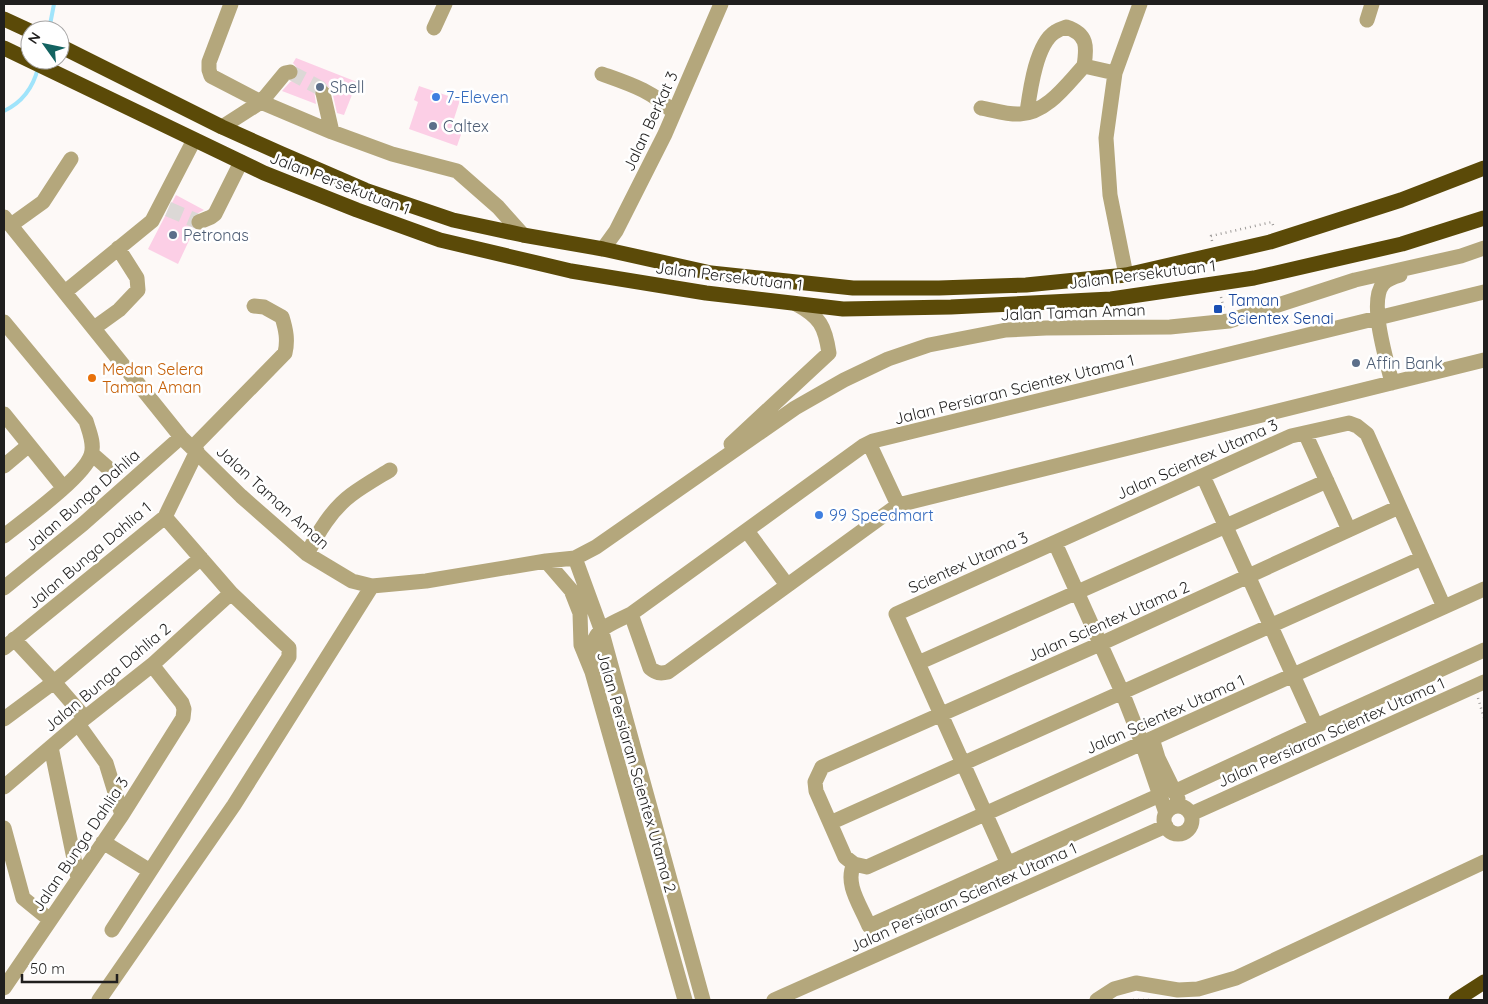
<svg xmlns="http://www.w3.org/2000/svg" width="1488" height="1004" font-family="Quicksand,sans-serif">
	<rect width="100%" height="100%" fill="#fdf9f7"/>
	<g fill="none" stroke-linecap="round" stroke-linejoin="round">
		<!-- stream -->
		<path stroke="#a0e4fb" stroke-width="4" d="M49 30 54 4
			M4 111C23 102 33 88 38 68"/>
	</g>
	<!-- building -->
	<path fill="#fccfe6" d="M296 58 357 82 344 115 337 113 332 91 326 84H320L314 90 316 104 282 91 290 82 296 79 299 75V70L293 63Z
		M419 86 460 100 452 125 463 129 457 146 409 129 418 102 414 100Z
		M176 195 204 210 191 217 190 225 194 230 178 264 148 249Z"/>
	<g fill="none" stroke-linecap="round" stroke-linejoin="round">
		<!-- minor-tunnel -->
		<path stroke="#dcd8d6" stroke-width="15" stroke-dasharray="15 8" stroke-linecap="butt" d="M290 72 320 88 323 93
			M168 209 199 222"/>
		<!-- path -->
		<path stroke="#9d9a98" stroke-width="2.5" stroke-dasharray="1 4" stroke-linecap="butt" d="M1212 241 1211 236 1272 222 1274 228
			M1221 297 1224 309
			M1478 698 1484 718
			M1133 1000H1149"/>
		<!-- minor -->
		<path stroke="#b4a77c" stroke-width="15" d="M231 4 209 62V70L211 76 261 102 332 132 392 154 457 171 498 207 523 235
			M1367 20 1372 4
			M434 28 445 4
			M602 74C630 84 653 91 674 113
			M323 93 332 132
			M981 108C993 110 1008 115 1020 114 1047 113 1067 84 1084 66L1115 73
			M1027 112C1030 91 1036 44 1055 32 1058 30 1063 28 1066 27 1088 34 1087 47 1084 66
			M222 127 261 102 285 73 290 72
			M4 217 181 437 241 496 307 554 352 581 372 586 426 581 546 561 575 558 596 547 795 408 844 380 888 359 929 345 1006 330 1046 328 1170 327 1229 321 1355 280 1461 256 1484 248
			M199 222 211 217 215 214 241 162
			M11 225 43 202 71 159
			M603 249 616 231 665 134 721 4
			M1126 275 1110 195 1106 138 1115 73 1140 4
			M65 292 152 221 194 140
			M4 322 86 421C89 431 95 444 91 455 84 477 24 520 4 536
			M94 328 119 310 138 290 137 278 118 248
			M1392 383C1387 361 1368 302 1383 284 1387 279 1393 277 1400 275
			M4 414 63 487
			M1305 433 1349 530
			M869 443 898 505
			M731 444 829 353C825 326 820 317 796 304
			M192 448 285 353C288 340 286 330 282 317L264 307 254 306
			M92 454 108 468
			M4 466 29 445
			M1203 476 1316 726
			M1399 507 1100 644 822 767 815 782 816 791 845 857 854 864 867 867 1484 589
			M747 531 787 585
			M1055 543 1122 692 1142 743 1166 813
			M307 554C318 533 331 510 351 495 363 486 377 478 390 470
			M575 558 601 629 703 1000
			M546 561 571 590 580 613 581 645 592 672 685 1000
			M4 588 83 524 181 437
			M631 614 650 668C656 673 660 674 668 672L898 505 1484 360
			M14 639 54 682 85 718
			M4 648 165 517 197 451
			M918 663 1327 481
			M592 672C591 630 596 631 631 614L863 446 873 441 1484 292
			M4 719 54 682 201 558
			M78 724 106 763 122 815
			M1154 745 1158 758 1178 799
			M51 747 78 878
			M4 787 85 718 152 665 231 593
			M1174 792 1316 726 1484 650
			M1164 820a14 14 0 1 1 28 0a14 14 0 1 1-28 0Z
			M1191 814 1484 682
			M830 823 1422 558
			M4 828 23 898 50 920
			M103 842 150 871
			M854 864C844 884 861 906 869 926L1160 795
			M1008 864 896 614 1291 436 1349 423 1357 426 1367 434 1444 607
			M112 930 289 657V648L231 593 165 517
			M4 988 122 815 183 718 184 709 182 703 152 665
			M99 1000 234 805 372 586
			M774 1000 1166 826
			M1097 1000 1114 989 1136 983 1178 990 1198 989 1236 978 1484 862"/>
		<!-- highway -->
		<path stroke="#5b4a08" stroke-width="15" d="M4 19 30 31
			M60 46 222 127 280 153 365 190 453 220 523 235 603 249 711 273 853 288H939L1026 285 1126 275 1270 242 1401 200 1484 168
			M4 48 264 173 357 210 440 240 571 271 706 293 843 309 951 307 1111 299 1254 278 1402 244 1484 218
			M1456 1000 1484 982"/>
	</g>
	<!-- markers -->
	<g fill="#5c6f8a" stroke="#fff" stroke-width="2">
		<circle cx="320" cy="87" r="5"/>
		<circle cx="433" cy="126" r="5"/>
		<circle cx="173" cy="235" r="5"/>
		<circle cx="1356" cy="363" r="5"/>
	</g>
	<g fill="#3f7fe0" stroke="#fff" stroke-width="2">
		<circle cx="436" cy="97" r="5"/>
		<circle cx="819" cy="515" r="5"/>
	</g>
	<rect fill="#1a4fb4" stroke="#fff" stroke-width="2" x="1213" y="304" width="10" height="10" rx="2.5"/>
	<circle fill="#e8710a" stroke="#fff" stroke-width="2" cx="92" cy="378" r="5"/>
	<g text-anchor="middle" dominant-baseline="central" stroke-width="5" stroke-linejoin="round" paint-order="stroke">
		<!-- service labels -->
		<g font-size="16" fill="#4e5e75" stroke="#fff" text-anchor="start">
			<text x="330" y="87">Shell</text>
			<text x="443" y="126">Caltex</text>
			<text x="183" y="235">Petronas</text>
			<text x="1366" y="363">Affin Bank</text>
		</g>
		<!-- shop labels -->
		<g font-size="16" fill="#366cbe" stroke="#fff" text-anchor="start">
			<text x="446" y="97">7-Eleven</text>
			<text x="829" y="515">99 Speedmart</text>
		</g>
		<!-- street labels -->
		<g font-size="16" fill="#201f1e" stroke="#fff">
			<text transform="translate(650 121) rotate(-65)">Jalan Berkat 3</text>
			<text transform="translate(340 183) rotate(21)">Jalan Persekutuan 1</text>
			<text transform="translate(1142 274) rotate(-7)">Jalan Persekutuan 1</text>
			<text transform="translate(729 276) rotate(7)">Jalan Persekutuan 1</text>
			<text transform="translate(1073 312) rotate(-2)">Jalan Taman Aman</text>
			<text transform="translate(1014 389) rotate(-14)">Jalan Persiaran Scientex Utama 1</text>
			<text transform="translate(1197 459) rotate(-24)">Jalan Scientex Utama 3</text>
			<text transform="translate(273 497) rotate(42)">Jalan Taman Aman</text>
			<text transform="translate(82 500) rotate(-41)">Jalan Bunga Dahlia</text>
			<text transform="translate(89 555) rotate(-40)">Jalan Bunga Dahlia 1</text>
			<text transform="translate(968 562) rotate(-24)">Scientex Utama 3</text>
			<text transform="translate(1108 621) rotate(-24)">Jalan Scientex Utama 2</text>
			<text transform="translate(107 677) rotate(-40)">Jalan Bunga Dahlia 2</text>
			<text transform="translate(1165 714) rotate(-24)">Jalan Scientex Utama 1</text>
			<text transform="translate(1331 732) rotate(-24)">Jalan Persiaran Scientex Utama 1</text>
			<text transform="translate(637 772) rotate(74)">Jalan Persiaran Scientex Utama 2</text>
			<text transform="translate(80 844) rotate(-56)">Jalan Bunga Dahlia 3</text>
			<text transform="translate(963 897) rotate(-24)">Jalan Persiaran Scientex Utama 1</text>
		</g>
		<!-- transit labels -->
		<g font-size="16" fill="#164399" stroke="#fff" text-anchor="start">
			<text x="1228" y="300">Taman<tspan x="1228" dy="18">Scientex Senai</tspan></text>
		</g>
		<!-- food labels -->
		<g font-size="16" fill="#c56008" stroke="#fff" text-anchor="start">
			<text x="102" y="369">Medan Selera<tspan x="102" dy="18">Taman Aman</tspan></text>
		</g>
	</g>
	<!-- border -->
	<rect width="1488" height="1004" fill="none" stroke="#201f1e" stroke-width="10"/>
	<!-- north arrow -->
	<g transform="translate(45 45) rotate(303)"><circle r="24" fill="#ffffff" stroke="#a6a5a5"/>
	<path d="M0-4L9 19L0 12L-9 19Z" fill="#136361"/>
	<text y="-8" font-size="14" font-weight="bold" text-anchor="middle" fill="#201f1e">N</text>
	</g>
	<!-- scale -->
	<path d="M22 974v8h95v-8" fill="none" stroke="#201f1e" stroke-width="2.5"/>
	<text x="30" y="974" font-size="15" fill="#201f1e" stroke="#ffffff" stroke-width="4" paint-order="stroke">50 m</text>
</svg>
